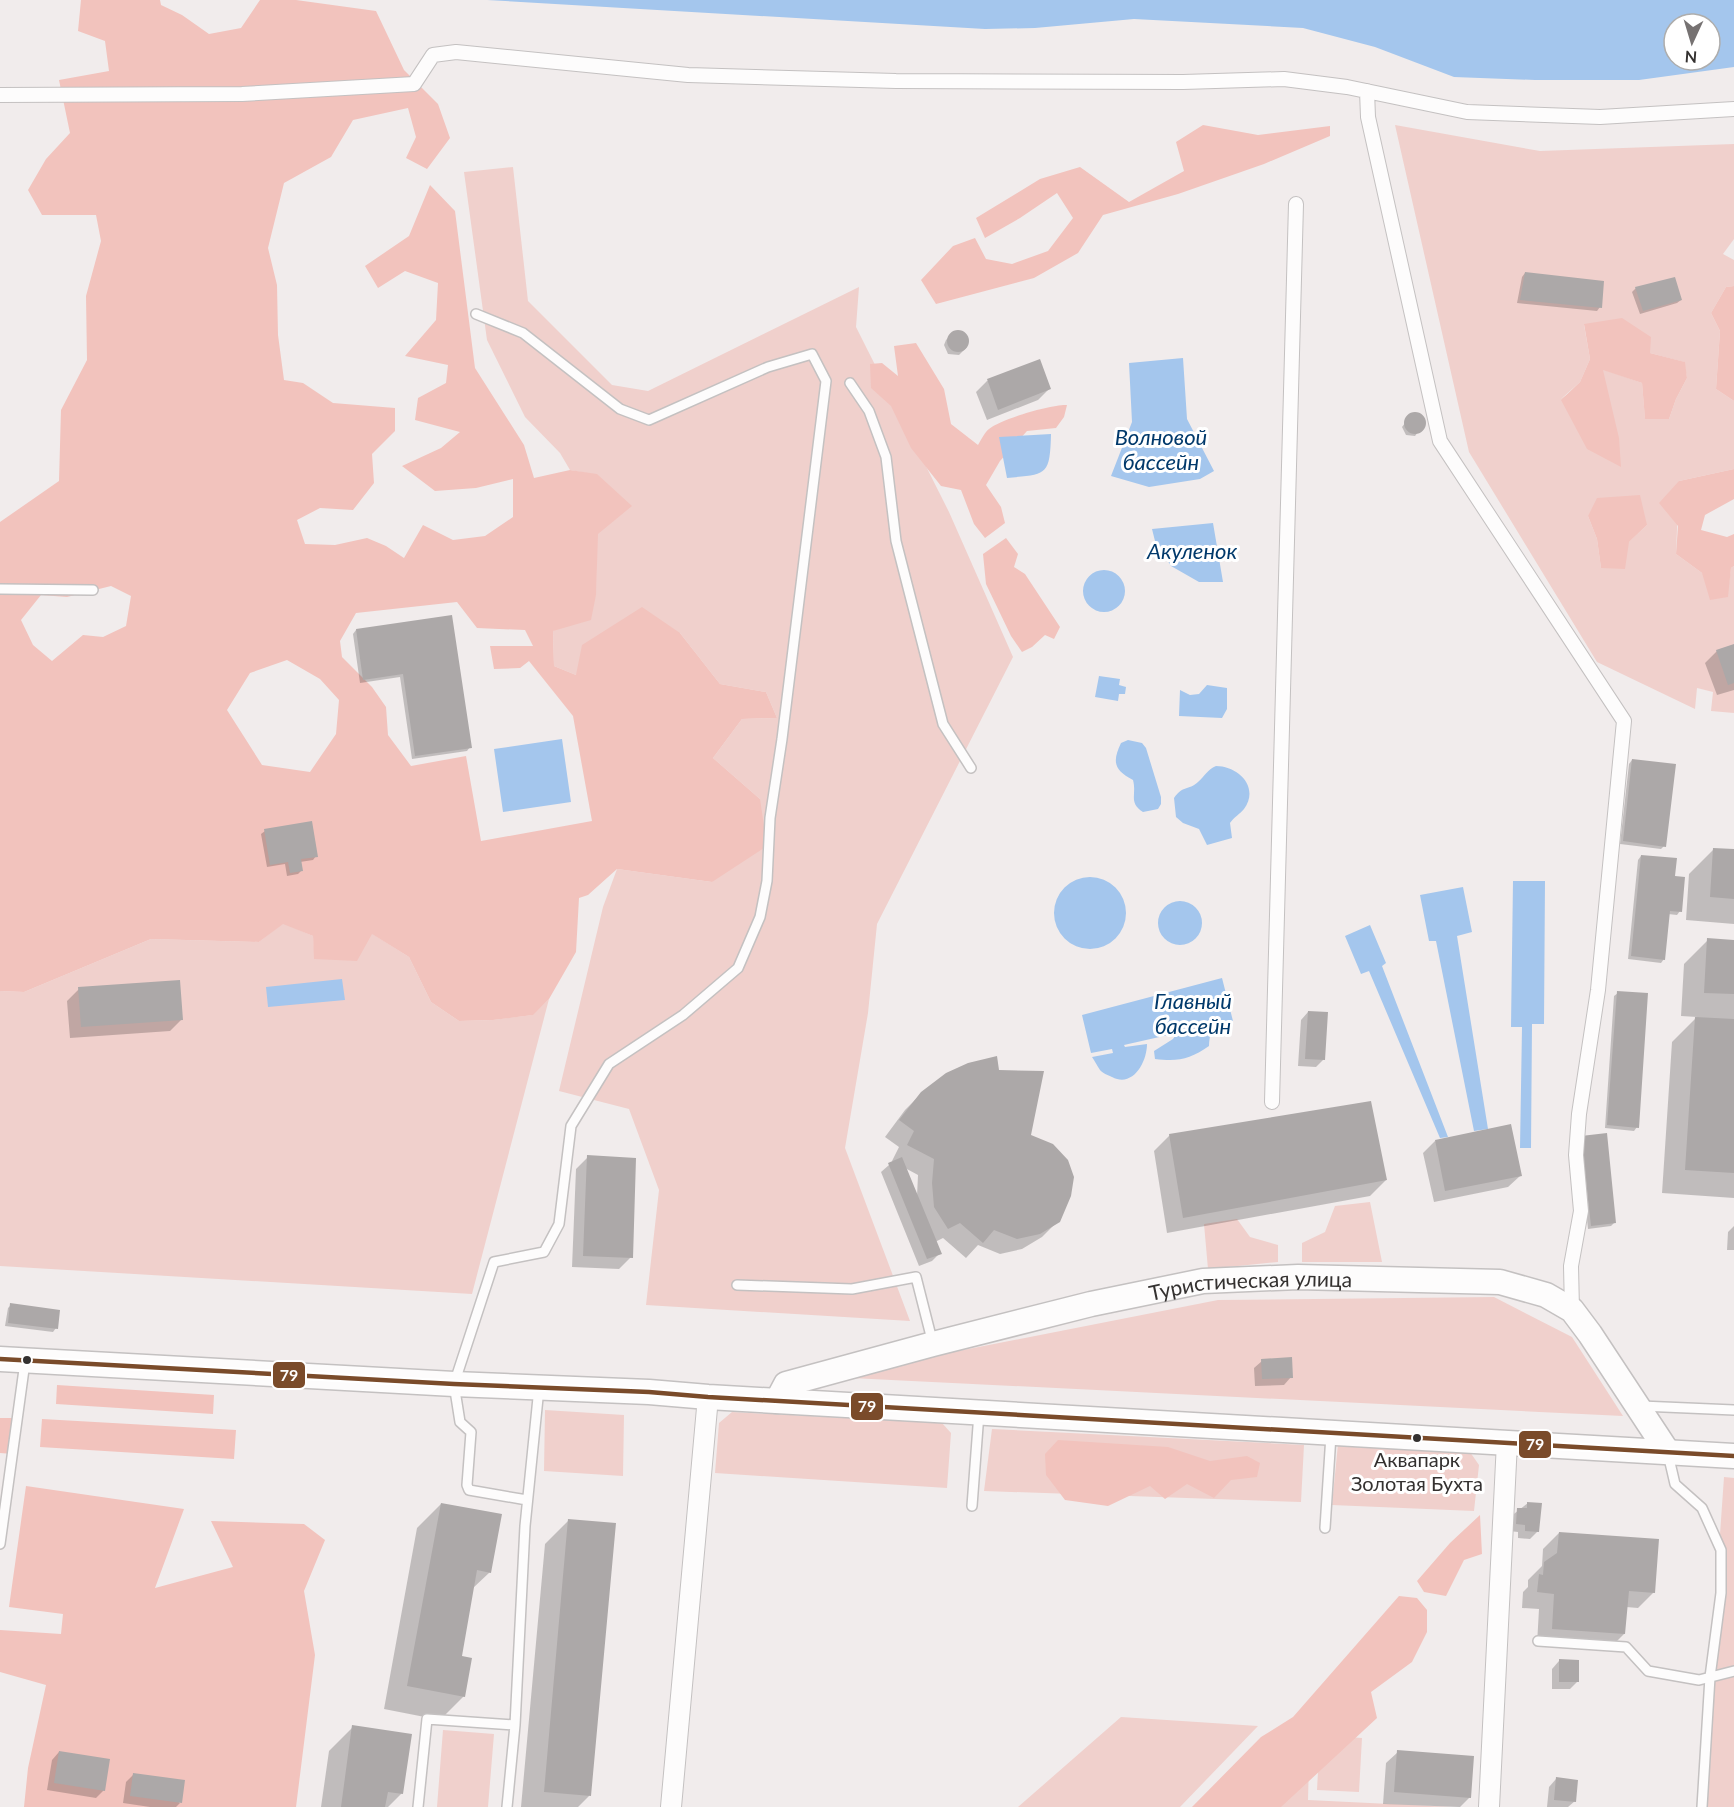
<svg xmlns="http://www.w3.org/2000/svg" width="1734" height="1807" font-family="Lato,sans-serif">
	<rect width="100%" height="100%" fill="#f1ecec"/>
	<!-- green -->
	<path fill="#f0d0cc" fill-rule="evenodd" d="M1395 125 1540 151 1734 144V239L1723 254 1734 260V286L1726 287 1711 313 1720 331 1716 389 1734 401V469L1679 481 1676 554 1702 573 1727 597 1731 568 1734 566V713L1711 711 1713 692 1697 688 1695 709 1597 662 1469 452ZM1584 325 1650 353 1684 362 1687 378 1676 399 1669 419 1645 418 1642 383 1603 369 1561 399 1580 382 1590 359ZM1588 516 1647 525 1601 568 1597 539Z
		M513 167 528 301 612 385 648 391 859 287 856 327 949 512 1013 657 877 924 868 1013 845 1148 910 1321 646 1305 659 1190 629 1109 559 1091 603 907 617 869 712 882 760 799 713 758 742 719 777 718 766 692 720 684 680 633 576 675 554 666 553 631 596 595 597 475 570 470 560 453 525 417 487 340 464 172Z
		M283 923 313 936 315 959 371 933 409 957 431 1002 459 1021 493 1020 532 1015 549 999 472 1294 0 1266V991L24 992 151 939 259 942Z
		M1370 1202 1382 1262H1302V1243L1325 1232 1335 1206Z
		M1237 1219 1250 1237 1278 1245V1262L1208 1269 1204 1224Z
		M1494 1297 1572 1337 1623 1416 851 1378 852 1372 1218 1300Z
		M545 1410 624 1415 623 1476 544 1471Z
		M732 1412 942 1423 951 1433 947 1488 715 1473 719 1423Z
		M992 1429 1304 1445 1301 1502 984 1491Z
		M1338 1444 1470 1452 1479 1465 1474 1511 1332 1505Z
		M1724 1477 1734 1478V1807H1701Z
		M1121 1717 1258 1726 1180 1807H1018Z
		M443 1730 494 1734 488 1807H437Z
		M1320 1735 1362 1738 1359 1792 1317 1790Z
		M1309 1761 1308 1800 1451 1807H1266Z"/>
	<!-- forest -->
	<path fill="#f2c3bd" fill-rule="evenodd" d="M81 0H160L161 5 182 15 209 34 241 28 260 0H296L376 11 404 70 438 104 450 138 427 169 406 158 416 137 408 108 353 120 331 157 284 183 268 248 277 285 278 335 284 380 303 383 333 403 395 408V431L372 454 374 483 353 510 320 508 297 520 305 544 335 545 367 538 386 546 404 558 423 525 453 540 485 536 513 517V479L476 488 435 491 402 466 441 448 460 432 415 420 418 398 446 383 448 365 405 356 436 320 438 283 405 271 378 288 365 266 409 236 430 185 455 211 475 368 524 445 534 478 570 470 597 474 632 506 598 534 596 595 591 620 553 631 554 666 576 675 582 645 642 607 680 633 720 684 766 692 777 718 742 719 713 758 760 799 767 846 712 882 617 869 588 895 579 898 576 952 549 999 533 1015 493 1020 459 1021 431 1002 409 957 372 934 357 961 314 959 313 936 283 924 259 942 151 939 24 992 0 991V522L59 481 61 410 87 360 86 296 101 241 96 215H42L28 190 46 159 70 133 59 80 109 71 105 41 78 31ZM111 586 131 596 126 626 103 637 83 635 52 661 33 645 21 620 41 595 67 597ZM457 602 477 628 525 630 533 646H490L494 669 520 668 529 661 573 716 592 821 481 841 466 756 411 766 388 735 386 707 372 687 342 657 340 641 356 613ZM287 660 320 679 339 700 336 734 310 772 262 765 227 710 250 673Z
		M1203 125 1258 135 1330 126V136L1264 164 1178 194 1103 215 1078 253 1034 278 936 304 921 280 953 246 975 238 986 259 1012 264 1048 251 1073 218 1057 193 1020 218 985 238 976 218 1040 179 1080 167 1129 202 1184 171 1176 142Z
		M1734 286V401L1716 389 1720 331 1711 313 1726 287Z
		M1622 318 1651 337 1650 353 1685 362 1687 378 1676 399 1669 419H1645L1642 383 1603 370 1619 438 1621 467 1587 449 1561 400 1580 382 1590 359 1584 324Z
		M916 343 944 389 951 424 978 445C981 440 985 432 989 429 1001 419 1052 404 1067 405L1064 417 1056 428 1027 431 1000 461 986 485 1001 507 1005 523 985 538 974 524 961 490 941 486 911 448 891 406 871 388 870 364 882 363 898 376 894 346Z
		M1734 469V499L1705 515 1701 530 1727 537 1734 534V566L1731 568 1728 597 1710 600 1702 573 1676 554 1678 526 1659 503 1679 481Z
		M1640 495 1647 525 1629 542 1625 569 1601 568 1597 539 1588 516 1597 498Z
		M1006 538 1018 554 1014 567 1025 574 1060 627 1054 639 1045 635 1032 647 1022 652 1011 636 986 584 983 554Z
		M57 1385 214 1395 213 1414 56 1404Z
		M0 1418H14L13 1454 0 1453Z
		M42 1419 236 1430 234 1459 40 1447Z
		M1058 1440 1168 1447 1210 1461 1247 1456 1260 1463 1257 1477 1231 1480 1214 1498 1187 1484 1165 1499 1150 1486 1108 1506 1065 1500 1046 1475 1045 1454Z
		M26 1486 184 1509 155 1588 233 1567 211 1521 304 1524 325 1540 304 1591 315 1655 296 1807H24L28 1768 46 1685 0 1672V1630L61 1634 63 1614 9 1607Z
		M1480 1515 1482 1554 1464 1560 1446 1596 1424 1592 1417 1581 1450 1543Z
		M1399 1596 1417 1598 1427 1610V1632L1412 1662 1371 1692 1377 1718 1281 1807H1192L1261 1737 1293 1717Z"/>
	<!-- water -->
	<path fill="#a4c6ed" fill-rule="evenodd" d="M487 0H1734V67L1639 80H1535L1454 77 1375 47 1303 28 1134 19 1035 28 985 29ZM1674 24H1710V60H1674Z
		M1183 358 1187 419 1214 471 1200 479 1149 487 1111 476 1132 422 1129 363Z
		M1051 434C1050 477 1046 474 1007 478L999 437Z
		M1213 523 1223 582H1199L1171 566 1155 541 1152 529Z
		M1083 591a21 21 0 1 1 42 0a21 21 0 1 1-42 0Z
		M1099 676 1120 679 1119 685 1126 687 1125 694H1119L1118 701 1095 697Z
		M1207 685 1227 688V709L1222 718 1179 716 1180 690 1190 695 1199 694Z
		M562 739 571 802 503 812 494 749Z
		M1128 740 1142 743 1146 748 1161 797V804L1158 809 1143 812C1128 802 1137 795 1133 780 1114 770 1112 762 1121 743Z
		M1216 766C1238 766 1260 787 1244 809 1240 814 1234 817 1230 823L1232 838 1207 845 1199 829 1183 823 1176 817 1174 798C1183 785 1188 791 1198 782 1205 776 1207 770 1216 766Z
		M1054 913a36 36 0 1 1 72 0a36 36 0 1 1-72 0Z
		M1513 881H1545L1544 1024H1532L1531 1148H1520L1522 1027H1511Z
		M1463 887 1472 932 1457 936 1488 1129 1474 1131 1436 941H1429L1420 895Z
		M1158 923a22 22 0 1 1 44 0a22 22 0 1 1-44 0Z
		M1370 925 1386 963 1382 966 1448 1137 1440 1138 1369 971 1361 974 1345 936Z
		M1222 978 1233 1021C1215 1023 1210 1027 1209 1046 1190 1059 1179 1062 1155 1059L1154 1051 1173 1039 1177 1033 1124 1045 1125 1047 1147 1044C1147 1062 1133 1088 1112 1077 1108 1075 1102 1073 1100 1070 1097 1066 1095 1061 1092 1057L1113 1053 1112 1049 1091 1053 1082 1015Z
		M342 979 345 1000 268 1007 266 987Z"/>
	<!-- shadow -->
	<path fill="#0003" fill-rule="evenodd" d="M1525 273 1600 307 1597 311 1517 303 1522 277Z
		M1636 288 1681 300 1677 303 1640 314 1632 292Z
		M959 331 968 337 967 347 959 355 948 354 944 345 946 340 954 332Z
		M1039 361 1050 388 1038 400 987 420 976 392 987 381Z
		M1416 414 1420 415 1424 424 1415 436 1406 435 1402 427 1411 415Z
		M451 616 470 747 467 751 412 759 400 677 360 683 353 634 356 630Z
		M1734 646V690L1717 695 1705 663 1717 651Z
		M1632 760 1664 846 1661 849 1620 844 1629 764Z
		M265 831 316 856 313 860 300 862 301 871 298 874 287 876 285 864 267 867 261 834Z
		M1713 850 1734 851V924L1686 920 1689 874Z
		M1641 856 1673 878 1680 911 1677 915 1668 914 1664 959 1661 963 1628 959 1638 860Z
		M1708 940 1734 941V1198L1662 1193 1672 1042 1697 1017 1681 1016 1684 964Z
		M79 989 182 1019 170 1031 70 1038 67 1001Z
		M1618 993 1637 1127 1634 1131 1605 1128 1614 996Z
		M1308 1012 1324 1059 1316 1067 1298 1066 1301 1020Z
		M997 1071 1029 1136 1058 1221 1042 1237 1022 1249 1000 1254 978 1245 966 1258 943 1238 935 1242 940 1253 932 1261 919 1266 881 1172 889 1165 894 1162 892 1161 899 1147 885 1137 905 1110 922 1093ZM905 1168 918 1175 917 1196Z
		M1170 1135 1386 1180 1370 1196 1167 1233 1154 1151Z
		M1435 1141 1520 1176 1508 1187 1434 1202 1423 1153Z
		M1579 1141 1614 1223 1611 1226 1588 1229Z
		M588 1157 631 1257 619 1269 572 1267 576 1169Z
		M1734 1226V1250H1727L1728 1232Z
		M11 1305 56 1328 53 1332 5 1326 8 1308Z
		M1262 1361 1291 1377 1284 1385 1255 1386 1254 1368Z
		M1528 1503 1538 1531 1530 1539 1518 1538V1532L1509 1531 1510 1517Z
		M441 1504 490 1572 472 1589 460 1657 464 1696 440 1720 384 1709 417 1528Z
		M569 1520 589 1796 578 1807H521L545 1544Z
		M1559 1533 1654 1592 1638 1608 1626 1607 1624 1634 1608 1650 1537 1644 1539 1609 1522 1608 1523 1592 1528 1587V1580L1542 1566 1543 1549Z
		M1559 1661 1578 1681 1570 1689H1552V1669Z
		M353 1727 402 1793 388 1807H321L329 1751Z
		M59 1752 104 1790 96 1798 47 1790 52 1760Z
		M1398 1752 1470 1797 1460 1807 1383 1804 1386 1763Z
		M134 1774 180 1803 176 1807H150L123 1803 126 1782Z
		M1556 1779 1575 1801 1568 1807H1547L1549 1787Z"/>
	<!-- building -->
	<path fill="#aca8a8" d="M1525 272 1604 281 1602 308 1520 300Z
		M1675 277 1682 300 1643 311 1635 287Z
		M947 341a11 11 0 1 1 22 0a11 11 0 1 1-22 0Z
		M1040 359 1051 389 998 410 987 379Z
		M1404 423a11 11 0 1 1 22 0a11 11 0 1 1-22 0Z
		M452 615 472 748 415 756 403 674 363 680 356 629Z
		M1734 644V683L1728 685 1716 650Z
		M1632 759 1676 764 1666 847 1623 841Z
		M312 821 318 857 301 859 303 871 290 873 288 862 270 865 264 829Z
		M1713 848 1734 849V899L1710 897Z
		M1641 855 1677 858 1675 876 1685 877 1682 912 1670 911 1665 960 1631 956Z
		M1707 938 1734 940V994L1704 993Z
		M180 980 183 1020 81 1027 78 987Z
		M1617 991 1648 993 1639 1128 1607 1125Z
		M1308 1011 1328 1012 1325 1060 1305 1059Z
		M1695 1017 1734 1019V1173L1685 1170Z
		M997 1056 999 1070 1044 1071 1031 1135 1053 1144 1068 1160 1074 1177 1071 1196 1060 1222 1040 1234 1017 1239 994 1230 983 1243 960 1223 948 1229 934 1207 932 1183 934 1159 907 1145 914 1131 899 1120 921 1092 946 1073 968 1063Z
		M1371 1101 1387 1180 1183 1218 1169 1134Z
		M1511 1124 1522 1176 1445 1191 1435 1140Z
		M1607 1133 1616 1223 1591 1226 1581 1136Z
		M587 1155 636 1158 633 1258 583 1256Z
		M902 1157 942 1254 927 1259 888 1163Z
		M10 1303 60 1310 58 1329 8 1323Z
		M1292 1357 1293 1378 1262 1379 1261 1359Z
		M1527 1502 1542 1503 1539 1532 1525 1531V1525L1516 1524 1517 1508H1527Z
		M441 1503 502 1514 491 1573 477 1570 462 1656 472 1658 465 1697 407 1686Z
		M568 1519 616 1523 591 1796 544 1792Z
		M1559 1532 1659 1539 1655 1593 1629 1591 1625 1634 1552 1629 1554 1594 1537 1592 1539 1574 1543 1575 1544 1562 1557 1553Z
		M1559 1659 1579 1660V1682H1559Z
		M352 1725 412 1734 403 1794 388 1792 385 1807H341Z
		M1397 1750 1474 1756 1471 1798 1394 1792Z
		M59 1751 110 1759 105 1791 54 1783Z
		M133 1773 185 1780 182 1803 130 1796Z
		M1556 1777 1578 1780 1576 1802 1554 1800Z"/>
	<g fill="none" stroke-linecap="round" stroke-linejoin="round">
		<!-- service casing -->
		<g stroke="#c4c1c1" stroke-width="12">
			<path id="service" d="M476 314 523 333 620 409 649 420 768 367 812 354 826 381 782 739 770 818 767 881 760 917 738 968 683 1015 609 1064 571 1126 559 1224 544 1252 494 1262 454 1384 460 1422 471 1432 467 1485 469 1490 527 1500
				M850 383 869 411 886 457 896 541 943 724 971 768
				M0 589 93 590
				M737 1285 852 1289 916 1277 933 1344
				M1641 1406 1734 1410
				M1668 1454 1675 1484 1702 1508 1721 1550V1593L1710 1677 1702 1807
				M972 1506 979 1413
				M1325 1528 1331 1435
				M0 1544 25 1362
				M1538 1641 1626 1647 1648 1671 1699 1680 1734 1671
				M418 1807 427 1719 515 1725
				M507 1807 515 1725 525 1526 539 1388"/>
		</g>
		<!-- pedestrian casing -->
		<g stroke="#c4c1c1" stroke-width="16">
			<path id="pedestrian" d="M1367 91 1368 117 1440 441 1624 721 1598 990 1579 1114 1576 1155 1581 1211 1571 1266 1572 1310
				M0 95 242 94 414 84 433 55 456 52 688 75 896 81 1183 82 1284 79 1347 87 1467 112 1600 117 1734 109
				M1272 1102 1296 204"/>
		</g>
		<!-- minor casing -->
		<g stroke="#c4c1c1" stroke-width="22">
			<path id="minor" d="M671 1807 708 1397
				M1489 1807 1507 1442"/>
		</g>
		<!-- tertiary casing -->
		<g stroke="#c4c1c1" stroke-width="27">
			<g id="tertiary">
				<path d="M0 1359 454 1384 649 1392 708 1397 1734 1456"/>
				<path id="s1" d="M777 1401 786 1384 933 1344 1091 1304 1203 1281 1298 1277 1500 1282 1546 1295 1572 1310 1590 1334 1667 1451"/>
			</g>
		</g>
		<!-- service -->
		<use href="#service" stroke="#fdfcfc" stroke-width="9"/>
		<!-- pedestrian -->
		<use href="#pedestrian" stroke="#fdfcfc" stroke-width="14"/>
		<!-- minor -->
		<use href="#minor" stroke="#fdfcfc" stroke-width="20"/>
		<!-- tertiary -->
		<use href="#tertiary" stroke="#fdfcfc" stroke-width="24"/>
		<!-- bus-1 casing -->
		<g stroke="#fff" stroke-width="9">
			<path id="bus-1" d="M0 1359 454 1384 649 1392 708 1397 1734 1456"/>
		</g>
		<!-- bus-1 -->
		<use href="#bus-1" stroke="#7a4b2a" stroke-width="4.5"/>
	</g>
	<!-- markers -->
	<g fill="#343130" stroke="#fff" stroke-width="2">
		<circle cx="27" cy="1360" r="5"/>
		<circle cx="1417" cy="1438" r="5"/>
	</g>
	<g text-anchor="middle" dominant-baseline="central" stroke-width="6" stroke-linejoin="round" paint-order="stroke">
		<!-- bus labels -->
		<g font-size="20" fill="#343130" stroke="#fff">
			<text x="1417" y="1459">Аквапарк<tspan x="1417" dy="24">Золотая Бухта</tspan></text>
		</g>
		<!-- street labels -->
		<g font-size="21" fill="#343130" stroke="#fff">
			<text stroke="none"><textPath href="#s1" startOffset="496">Туристическая улица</textPath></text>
		</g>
		<!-- water labels -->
		<g font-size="22" font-style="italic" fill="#01396b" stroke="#fff">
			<text x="1161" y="436">Волновой<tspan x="1161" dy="25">бассейн</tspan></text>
			<text x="1192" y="550">Акуленок</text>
			<text x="1193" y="1000">Главный<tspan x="1193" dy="25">бассейн</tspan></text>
		</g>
	</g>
	<g stroke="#fff" stroke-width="2">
		<rect x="272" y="1361" width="34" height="28" rx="6" fill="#7a4b2a"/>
		<rect x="850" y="1392" width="34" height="29" rx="6" fill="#7a4b2a"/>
		<rect x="1518" y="1430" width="34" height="29" rx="6" fill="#7a4b2a"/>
	</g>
	<g font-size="16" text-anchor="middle" font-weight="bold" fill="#fff">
		<text x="289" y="1381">79</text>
		<text x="867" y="1412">79</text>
		<text x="1535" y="1450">79</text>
	</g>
	<!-- north arrow -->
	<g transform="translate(1692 42) rotate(184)"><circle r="28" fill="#ffffff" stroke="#aeadac" stroke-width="1.5"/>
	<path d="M0-4.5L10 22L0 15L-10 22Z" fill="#767272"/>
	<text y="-9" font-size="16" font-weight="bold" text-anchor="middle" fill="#343130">N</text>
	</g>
</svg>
